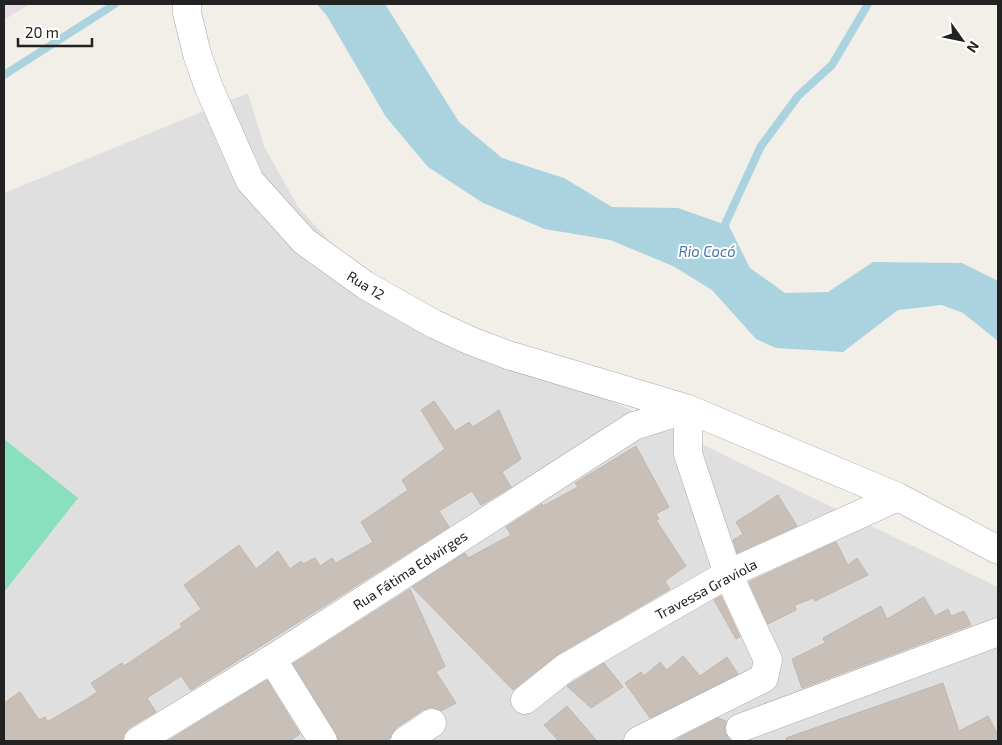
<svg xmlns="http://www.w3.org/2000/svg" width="1002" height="745" font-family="'Exo 2',sans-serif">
	<rect width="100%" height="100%" fill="#f2efe9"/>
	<!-- residential -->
	<path fill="#e0dfdf" d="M248 93 264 146 298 207 352 265 421 309 998 587V741H4V193Z"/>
	<!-- industrial -->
	<path fill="#ebdbe8" d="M4 4H30L4 20Z"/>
	<!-- pitch -->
	<path fill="#88e0be" d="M4 439 78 498 4 592Z"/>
	<!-- water -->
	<path fill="#aad3df" d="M317 4H385L459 122 502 158 564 178 612 207 678 208 729 226 750 268 785 293 828 292 873 262 962 263 998 281V341L963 313 942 305 898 310 843 352 776 348 756 339 712 290 673 266 610 240 545 229 483 203 428 167 386 117 327 16Z"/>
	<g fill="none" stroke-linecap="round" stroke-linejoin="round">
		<!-- stream -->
		<path stroke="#aad3df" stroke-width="8" d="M4 75 115 4
			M721 233 761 146 798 96 832 65 868 4"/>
	</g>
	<!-- building -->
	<path fill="#c7bfb8" stroke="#c4b6ab" d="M434 401 455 431 469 422 473 427 499 410 521 459 502 472 511 487 481 505 472 491 439 511 449 527 191 690 181 676 147 698 156 712 129 728 124 734 122 741H4V703L20 692 39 720 45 717 47 722 85 700 97 692 91 683 122 663 124 666 182 627 180 624 201 609 184 585 239 545 256 569 278 551 290 569 301 561 303 564 315 558 320 566 332 558 336 563 373 542 361 522 408 490 402 480 445 449 421 410Z
		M636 446 669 507 656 514 659 519 656 520 686 566 665 581 670 589 557 655 513 690 412 587 465 553 468 558 511 535 506 527 542 504 543 506 578 487 575 483Z
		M778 495 797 526 737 553 733 540 743 534 736 522Z
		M836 542 848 565 857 558 868 575 815 601 814 598 795 605 796 610 768 624 749 582Z
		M410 589 445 666 436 672 456 703 441 711 431 707 423 710 396 728 390 738 384 741H338L336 733 293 664Z
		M721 596 740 637 736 639 714 600Z
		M924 597 935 616 948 609 951 616 964 611 971 625 802 688 792 659 825 643 823 638 881 606 887 619Z
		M683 656 700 676 727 657 738 674 650 718 625 683 641 672 644 676 660 662 667 670Z
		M604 663 623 687 591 708 567 686Z
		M267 680 300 734 290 741H168Z
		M943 683 959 731 988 716 998 735V741H787L786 738Z
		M567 706 597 741H559L544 725Z
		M718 718 726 721 725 733 733 741H678L677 739Z"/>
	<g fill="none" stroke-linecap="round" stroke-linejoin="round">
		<!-- minor casing -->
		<g stroke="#a9a9a9" stroke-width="29">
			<path id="minor" d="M187 4V13L197 54 209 88 250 181 304 241 365 285 434 324 471 341 508 355 688 409 898 497 998 550
				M272 659 323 741
				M525 700 565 668 728 574 898 497
				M740 728 998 632
				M138 741 272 659 634 426 688 409
				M405 741 432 723
				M638 741 764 678 768 660 728 574 688 454V409"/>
		</g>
		<!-- minor -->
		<use href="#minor" stroke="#fff" stroke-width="28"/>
	</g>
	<g text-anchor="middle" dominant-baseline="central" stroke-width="4" stroke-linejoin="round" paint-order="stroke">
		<!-- street labels -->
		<g font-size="14" fill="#222" stroke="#fff">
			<text transform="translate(366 285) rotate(32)">Rua 12</text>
			<text transform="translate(410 570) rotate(-33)">Rua Fátima Edwirges</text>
			<text transform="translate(706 589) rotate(-28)">Travessa Graviola</text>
		</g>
		<!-- water labels -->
		<g font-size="15" font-style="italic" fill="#4a7aab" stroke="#fff">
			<text x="707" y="251">Rio Cocó</text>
		</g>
	</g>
	<!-- border -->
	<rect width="1002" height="745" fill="none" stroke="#222222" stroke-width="10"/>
	<!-- north arrow -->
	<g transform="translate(962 40) rotate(123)" stroke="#ffffff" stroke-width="4" paint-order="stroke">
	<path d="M0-4L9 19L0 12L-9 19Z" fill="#222222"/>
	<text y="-8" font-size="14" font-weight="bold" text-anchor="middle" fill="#222222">N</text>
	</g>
	<!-- scale -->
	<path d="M18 38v8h74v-8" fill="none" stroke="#222222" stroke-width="2.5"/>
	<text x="25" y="38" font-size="15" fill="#222222" stroke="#ffffff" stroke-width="4" paint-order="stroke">20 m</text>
</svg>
